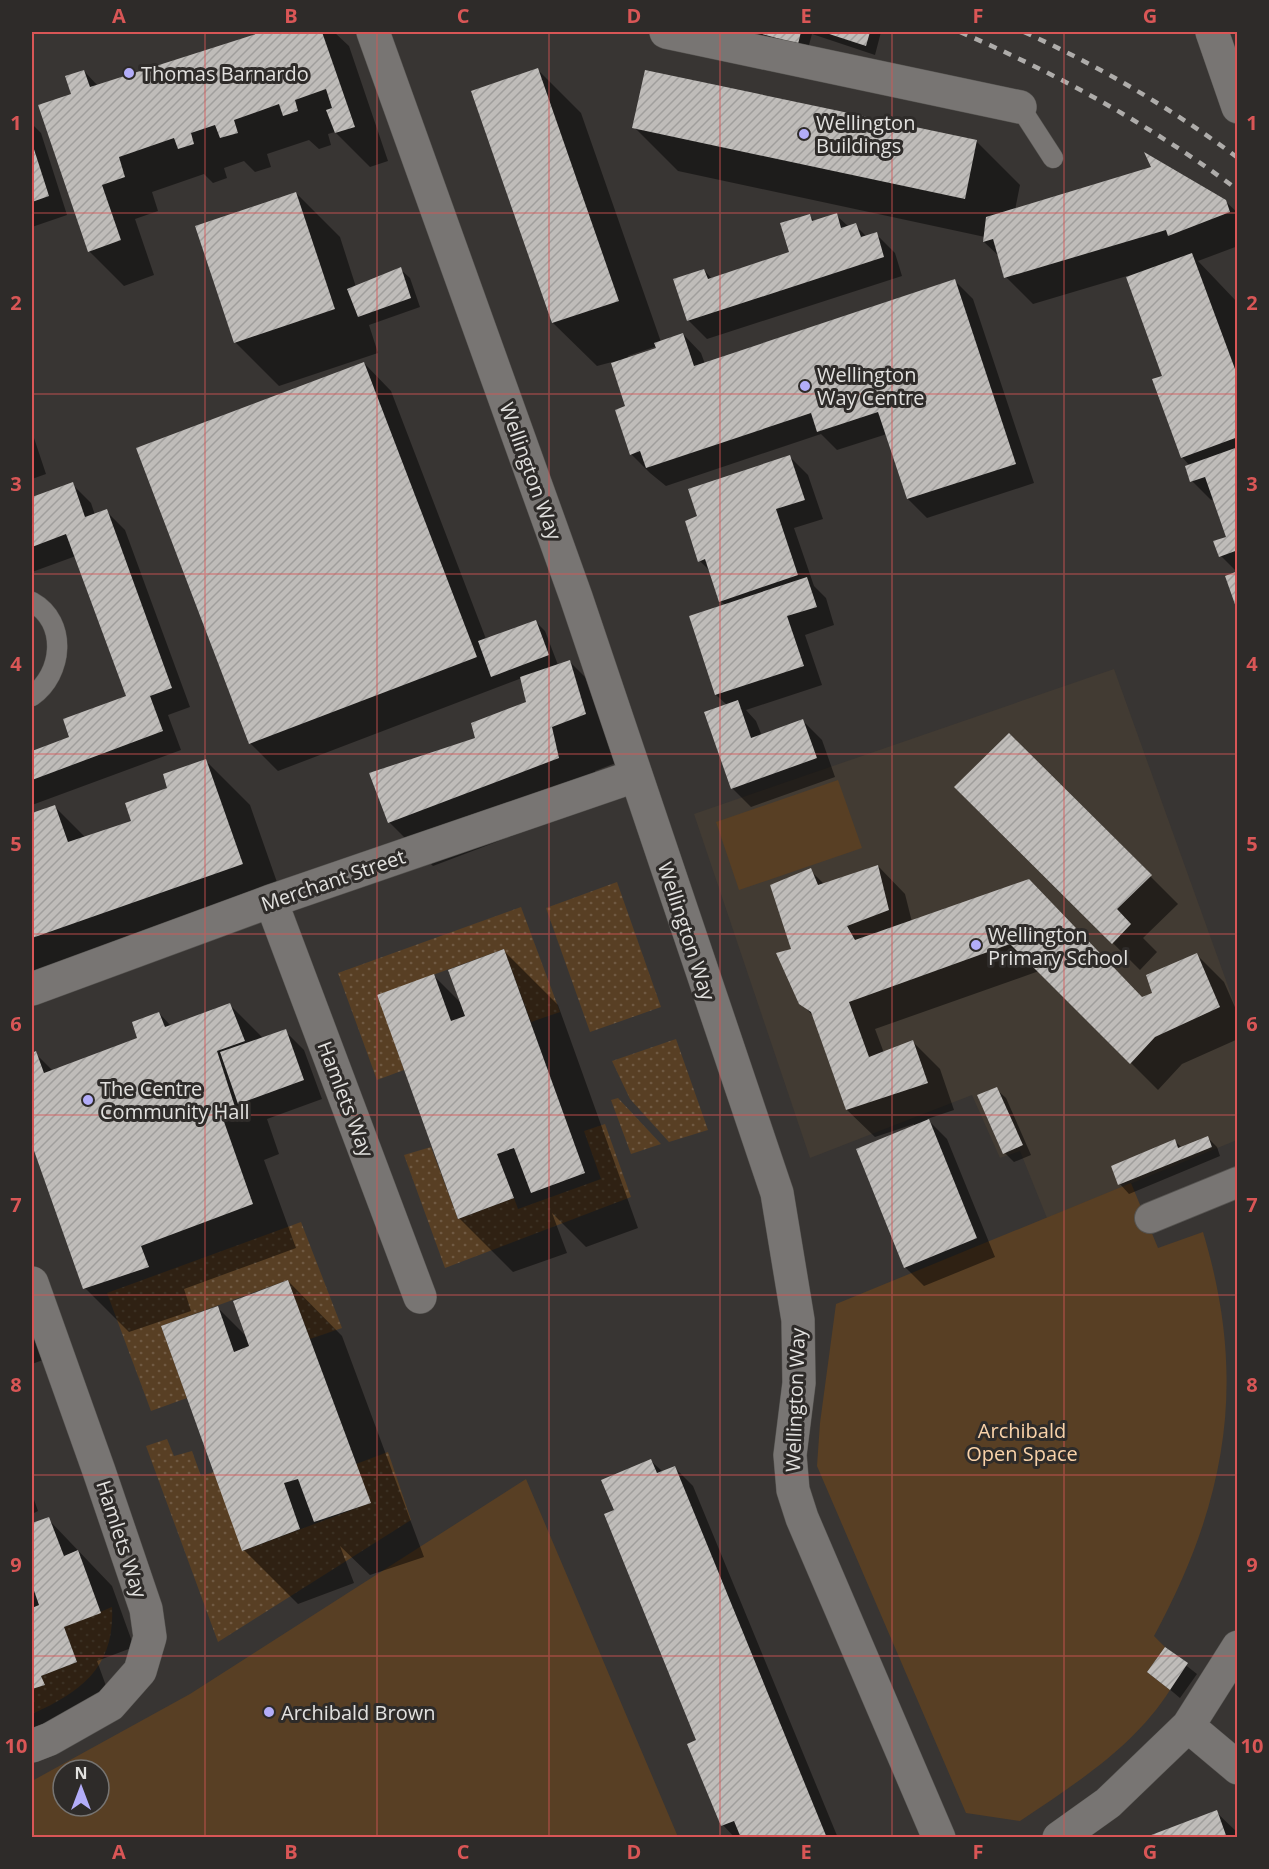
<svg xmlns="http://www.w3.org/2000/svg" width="1269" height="1869" font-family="'Open Sans',sans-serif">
	<defs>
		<pattern id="grass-dots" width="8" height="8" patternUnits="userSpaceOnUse" patternTransform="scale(1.5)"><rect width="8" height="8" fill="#583f24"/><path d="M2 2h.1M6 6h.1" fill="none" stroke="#705a43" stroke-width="1.8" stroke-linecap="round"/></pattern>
		<pattern id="building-hatch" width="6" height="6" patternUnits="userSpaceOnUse" patternTransform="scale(1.5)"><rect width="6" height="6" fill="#bfbcb9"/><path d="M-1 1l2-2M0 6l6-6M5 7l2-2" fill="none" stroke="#a09e9c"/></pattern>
	</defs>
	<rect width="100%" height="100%" fill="#383533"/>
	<!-- built -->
	<path fill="#423b33" d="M1114 669 1237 1011V1140L1047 1218 1020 1151 1000 1158 972 1095 810 1158 694 814Z"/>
	<!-- grass -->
	<path fill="url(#grass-dots)" d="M617 882 661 1007 590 1032 546 908Z
		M521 907 560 1012 531 1022 504 949 378 995 404 1070 377 1080 338 973Z
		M676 1039 708 1130 669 1142 630 1099 612 1061Z
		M618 1098 661 1144 631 1154 611 1100Z
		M605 1124 631 1197 445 1268 404 1155 431 1147 458 1219 514 1198 518 1209 601 1179 584 1131Z
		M301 1222 342 1328 310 1339 288 1280 161 1326 187 1398 151 1411 107 1293Z
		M167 1439 174 1456 192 1451 201 1476 214 1472 243 1551 370 1503 356 1464 388 1452 411 1520 218 1642 146 1446Z
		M112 1607C115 1666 83 1691 32 1714V1689L44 1685 41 1676 77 1662 64 1627Z"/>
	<!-- park -->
	<path fill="#583f24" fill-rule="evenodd" d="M838 780 862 848 739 890 716 822Z
		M1131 1183 1158 1248 1203 1232C1248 1381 1227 1501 1154 1636L1165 1647 1147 1672 1170 1690C1134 1747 1075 1784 1020 1821L966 1813 817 1466 820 1423 836 1304Z
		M526 1479 678 1837H32V1781L190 1694ZM63 1770H99V1806H63Z"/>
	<!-- shadow -->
	<path fill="#0007" fill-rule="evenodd" d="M262 32H334L349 46 388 161 370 167 335 132 328 134 331 145 319 149 309 140 267 154 271 167 255 172 244 161 224 168 227 178 213 183 204 174 152 192 158 211 135 219 154 275 124 286 89 251 73 95 84 71 98 86 149 68 152 71 191 58Z
		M730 32H881L875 55 812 34 807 52Z
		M538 70 581 113 661 342 683 334 701 353 705 364 954 280 973 299 1034 483 927 518 908 499 887 434 837 450 821 434 666 486 650 473 631 454 627 407 612 362 597 366 553 323 473 92ZM657 346 658 349 629 359 628 356Z
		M32 124 41 133 67 215 32 227Z
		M634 127 976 141 1020 185 1015 210 1225 201 1238 213V246L1198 261 1238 303V573L1221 556 1227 538 1214 499 1211 500 1192 481 1190 466 1182 457 1164 377 1127 276 1033 304 1006 277 1000 257 984 242 985 237 678 171Z
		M296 193 340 237 356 287 400 269 410 278 420 307 369 325 378 353 279 386 235 342Z
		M836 215 849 227 855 225 867 237 876 234 895 253 902 276 707 339 688 320 704 270 712 279 791 253 809 216 816 222Z
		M364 363 391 391 486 639 536 622 545 631 558 665 569 661 613 705 629 758 595 771 602 802 433 866 389 822 477 739 528 703 522 678 278 771 250 743Z
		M32 432 46 474 32 479Z
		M789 456 808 475 823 519 794 528 814 586 826 598 834 625 805 635 822 685 746 710 756 721 762 736 803 721 822 740 835 777 751 807 732 788 727 705 716 695 726 606 721 601 711 572 700 561 699 517Z
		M72 484 91 503 95 515 106 511 125 530 190 707 168 715 181 750 32 805V753L71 738 128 697 76 556 32 572V499Z
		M1009 735 1178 904 1143 938 1157 952 1140 970 956 787Z
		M206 761 250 805 286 908 32 997V815L55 807 86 838 133 822Z
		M878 866 905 894 912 922 1028 880 1142 999 1154 994 1196 954 1224 982 1238 1014V1039L1182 1064 1158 1090 1039 971 875 1029 884 1053 913 1042 940 1069 954 1110 927 1119 947 1139 995 1257 924 1286 905 1267 914 1124 875 1137 847 1110 814 1017 801 1003 793 950 810 870 825 885Z
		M504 951 558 1005 638 1228 586 1247 552 1213 567 1253 513 1272 459 1218 434 976 462 1004Z
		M230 1005 263 1038 285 1031 304 1050 322 1099 267 1119 279 1154 264 1160 296 1248 184 1289 191 1311 129 1332 85 1288 32 1140V1055L35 1053 53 1071 139 1039 159 1013 172 1027Z
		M996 1089 1006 1098 1031 1155 1014 1162 1005 1153Z
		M1208 1138 1217 1147 1220 1156 1129 1194 1120 1184 1174 1140 1182 1148Z
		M288 1281 342 1336 424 1557 370 1575 340 1546 354 1583 298 1604 244 1550 218 1308 248 1338Z
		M32 1308 51 1357 32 1364Z
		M651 1461 663 1472 674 1467 693 1486 838 1838H735L723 1825 698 1740 616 1510Z
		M32 1494 38 1511 32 1514Z
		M48 1519 112 1586 134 1647 97 1661 110 1697 32 1736V1525Z
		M1165 1649 1197 1674 1180 1698 1149 1672Z
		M1216 1812 1238 1833V1838H1149Z"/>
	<!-- building -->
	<path fill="url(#building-hatch)" d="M262 32H322L355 127 335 133 326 110 332 108 326 89 295 100 298 111 283 116 279 104 234 120 238 133 220 138 215 125 191 133 194 144 178 149 174 138 119 157 125 177 102 185 121 240 88 252 38 105 71 94 65 76 84 70 90 87Z
		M755 32H801L798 44Z
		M823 32H870L866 46Z
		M538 68 619 301 552 323 471 91Z
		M645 70 977 140 965 199 632 128Z
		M32 143 49 196 32 202Z
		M1144 152 1226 200 1230 212 1168 236 1166 230 1004 278 993 239 983 242 986 217 1151 167Z
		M296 192 335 309 234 343 195 226Z
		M837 213 841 228 856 223 861 237 877 232 884 257 687 321 673 279 704 269 708 279 789 252 780 223 810 214 812 221Z
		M1192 253 1238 377V437L1181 458 1152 379 1162 376 1126 277Z
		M401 267 411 298 358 317 347 289Z
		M955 279 1016 464 907 499 878 412 817 432 811 413 646 468 640 451 630 455 615 410 625 406 611 363 656 348 654 343 683 333 694 366Z
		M364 362 477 657 249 744 136 448Z
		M1238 447V550L1219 557 1213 541 1226 537 1205 477 1190 482 1185 466Z
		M790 455 805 500 776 509 798 575 719 602 705 559 698 562 685 521 697 516 688 489Z
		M73 482 85 517 107 509 172 688 150 696 163 731 32 780V751L69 737 63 719 126 696 66 534 32 547V497Z
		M1238 571V609L1237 610 1225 576Z
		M807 577 817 607 787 616 804 666 715 695 689 616Z
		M536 620 549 655 491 677 478 641Z
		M570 660 586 714 552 727 559 758 388 823 369 773 475 738 471 723 526 702 520 677Z
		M738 700 751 738 803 719 817 758 731 789 704 712Z
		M1009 733 1152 875 1117 909 1131 924 1112 944 954 787Z
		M206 759 243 864 32 938V813L55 805 68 842 131 821 125 803 167 788 163 774Z
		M878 865 889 910 847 926 855 940 1029 879 1142 997 1152 993 1146 975 1197 953 1220 1007 1155 1037 1130 1064 1010 944 849 1002 869 1057 913 1040 928 1083 846 1110 811 1012 799 1004 776 953 791 949 770 885 811 868 818 885Z
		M504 949 585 1173 531 1193 514 1148 497 1154 514 1198 458 1219 377 995 434 974 451 1021 465 1016 448 970Z
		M230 1003 245 1041 217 1051 236 1110 222 1116 253 1204 141 1246 149 1267 83 1289 32 1145V1053L36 1051 44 1073 137 1038 132 1022 159 1012 165 1027Z
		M286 1029 304 1080 238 1104 220 1052Z
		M997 1087 1023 1145 1003 1154 977 1095Z
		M929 1119 977 1238 904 1268 856 1149Z
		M1208 1136 1212 1147 1118 1185 1111 1166 1175 1139 1178 1148Z
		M288 1280 371 1503 314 1522 298 1479 284 1483 300 1529 242 1551 161 1326 218 1306 234 1352 249 1346 233 1301Z
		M651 1459 657 1473 675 1466 827 1838H741L734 1821 721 1826 687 1744 696 1740 604 1514 614 1510 601 1480Z
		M49 1517 64 1556 78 1550 101 1613 64 1627 77 1662 41 1676 45 1685 32 1689V1608L39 1605 32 1585V1523Z
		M1165 1647 1188 1663 1170 1690 1147 1672Z
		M1217 1810 1227 1838H1146V1837Z"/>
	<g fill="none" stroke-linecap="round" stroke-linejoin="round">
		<!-- service casing -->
		<g stroke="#565451" stroke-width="21">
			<path id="service" d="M1020 107 1053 158
				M32 602C68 622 63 674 32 696"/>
		</g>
		<!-- pedestrian casing -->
		<g stroke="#565451" stroke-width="32">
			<path id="pedestrian" d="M1150 1218 1238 1182"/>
		</g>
		<!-- minor casing -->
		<g stroke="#565451" stroke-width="34">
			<path id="minor" d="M373 32 576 597 777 1193 798 1320 799 1383 790 1455 793 1490 802 1518 939 1838
				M666 32 1020 107
				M1212 32 1238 107
				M271 901 420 1297
				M32 989 271 901 635 776
				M32 1283 99 1471 146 1609 150 1637 140 1671 110 1705 50 1739 32 1746
				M1188 1726 1238 1768
				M1059 1838 1108 1803 1188 1726 1238 1647"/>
		</g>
		<!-- service -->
		<use href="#service" stroke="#787573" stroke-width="20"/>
		<!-- pedestrian -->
		<use href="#pedestrian" stroke="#787573" stroke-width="30"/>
		<!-- minor -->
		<use href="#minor" stroke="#787573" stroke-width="33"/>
		<!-- rail -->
		<path stroke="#aeacaa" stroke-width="4.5" stroke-dasharray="8 8" stroke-linecap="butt" d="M960 32C1058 74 1152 126 1238 190
			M1024 32C1099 66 1171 108 1238 158"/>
	</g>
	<!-- grid -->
	<path fill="none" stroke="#d95656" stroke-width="1.5" stroke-opacity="0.55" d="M205 32V1838M377 32V1838M549 32V1838M720 32V1838M892 32V1838M1064 32V1838M32 213H1238M32 394H1238M32 574H1238M32 754H1238M32 934H1238M32 1115H1238M32 1295H1238M32 1475H1238M32 1656H1238"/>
	<!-- markers -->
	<g fill="#b3adf9" stroke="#2e2b29" stroke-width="2">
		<circle cx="129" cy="73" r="6"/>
		<circle cx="804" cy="134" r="6"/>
		<circle cx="805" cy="386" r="6"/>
		<circle cx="976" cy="945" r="6"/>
		<circle cx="88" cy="1100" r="6"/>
		<circle cx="269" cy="1712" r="6"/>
	</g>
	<g text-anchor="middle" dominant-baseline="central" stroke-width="6" stroke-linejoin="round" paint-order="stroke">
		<!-- poi labels -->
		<g font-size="20" fill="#e2e1df" stroke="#2e2b29" text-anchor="start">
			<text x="141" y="73">Thomas Barnardo</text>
			<text x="816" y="122">Wellington<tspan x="816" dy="23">Buildings</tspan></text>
			<text x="817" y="374">Wellington<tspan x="817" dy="23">Way Centre</tspan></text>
			<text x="988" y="934">Wellington<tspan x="988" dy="23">Primary School</tspan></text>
			<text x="100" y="1088">The Centre<tspan x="100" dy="23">Community Hall</tspan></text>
			<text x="281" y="1712">Archibald Brown</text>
		</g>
		<!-- street labels -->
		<g font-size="20" fill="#e2e1df" stroke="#2e2b29">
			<text transform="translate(531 471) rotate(70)">Wellington Way</text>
			<text transform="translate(333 880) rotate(-19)">Merchant Street</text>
			<text transform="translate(687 931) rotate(72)">Wellington Way</text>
			<text transform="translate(346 1099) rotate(69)">Hamlets Way</text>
			<text transform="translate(795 1400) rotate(-88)">Wellington Way</text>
			<text transform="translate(122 1539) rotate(72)">Hamlets Way</text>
		</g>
		<!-- park labels -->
		<g font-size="20" fill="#f9d2a9" stroke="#2e2b29">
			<text x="1022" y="1430">Archibald<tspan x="1022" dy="23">Open Space</tspan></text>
		</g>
	</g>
	<!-- border -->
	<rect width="1269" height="1869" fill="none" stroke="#2e2b29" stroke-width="66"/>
	<!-- north arrow -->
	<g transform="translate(81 1788)"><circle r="28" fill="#2e2b29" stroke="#767472" stroke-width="1.5"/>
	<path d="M0-4.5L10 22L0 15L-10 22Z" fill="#b3adf9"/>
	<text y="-9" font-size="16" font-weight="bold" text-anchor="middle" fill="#e2e1df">N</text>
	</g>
	<rect x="33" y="33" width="1203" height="1803" fill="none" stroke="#d95656" stroke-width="2"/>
	<g font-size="20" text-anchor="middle" font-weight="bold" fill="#d95656">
		<text x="119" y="23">A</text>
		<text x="291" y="23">B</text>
		<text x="463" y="23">C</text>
		<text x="634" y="23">D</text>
		<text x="806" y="23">E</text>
		<text x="978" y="23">F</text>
		<text x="1150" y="23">G</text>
		<text x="16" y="130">1</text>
		<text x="1252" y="130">1</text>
		<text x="16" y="310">2</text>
		<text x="1252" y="310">2</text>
		<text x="16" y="491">3</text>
		<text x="1252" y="491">3</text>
		<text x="16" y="671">4</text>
		<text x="1252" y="671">4</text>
		<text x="16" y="851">5</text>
		<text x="1252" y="851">5</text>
		<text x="16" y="1031">6</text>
		<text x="1252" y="1031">6</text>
		<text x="16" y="1212">7</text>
		<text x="1252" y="1212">7</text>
		<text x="16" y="1392">8</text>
		<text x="1252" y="1392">8</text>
		<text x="16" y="1572">9</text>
		<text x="1252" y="1572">9</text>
		<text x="16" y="1753">10</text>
		<text x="1252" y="1753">10</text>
		<text x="119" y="1859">A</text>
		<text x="291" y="1859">B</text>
		<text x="463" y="1859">C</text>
		<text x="634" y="1859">D</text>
		<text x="806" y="1859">E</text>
		<text x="978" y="1859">F</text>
		<text x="1150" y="1859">G</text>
	</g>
</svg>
